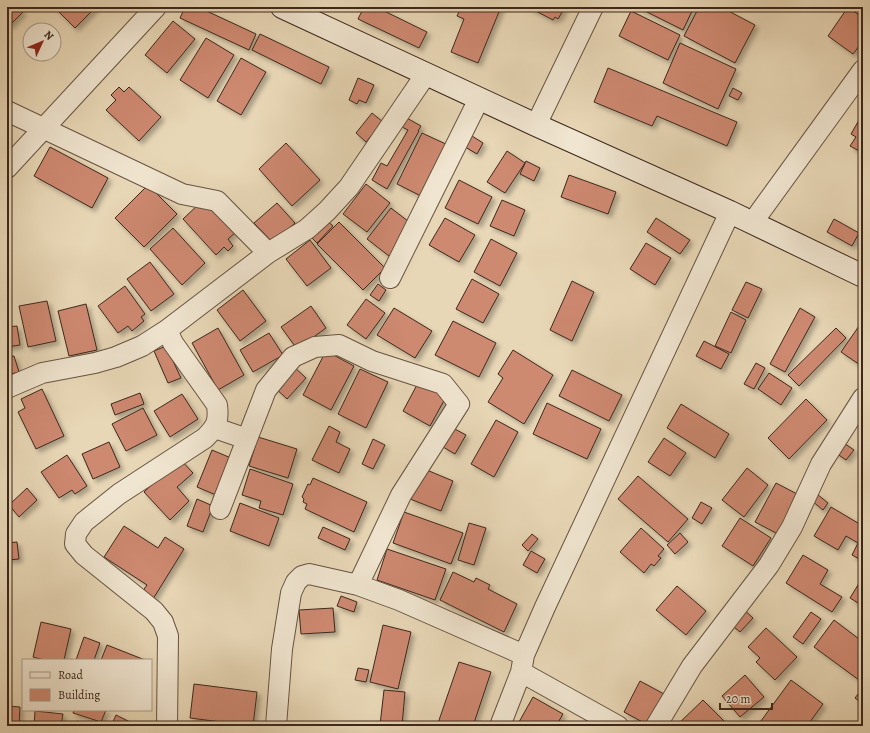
<svg xmlns="http://www.w3.org/2000/svg" width="870" height="733" font-family="Alegreya,serif">
	<defs>
		<filter id="shadow"><feDropShadow dx="3.5" dy="3.5" stdDeviation="2" flood-color="#0004"/></filter>
	</defs>
	<rect width="100%" height="100%" fill="#e8d7b6"/>
	<filter id="stains"><feTurbulence type="fractalNoise" baseFrequency=".005" numOctaves="4"/><feColorMatrix values="0 0 0 0 .2 0 0 0 0 .09 0 0 0 0 .02 0 0 0 .5 -.17"/></filter>
	<radialGradient id="worn" r=".72"><stop offset=".6" stop-color="#630" stop-opacity="0"/><stop offset="1" stop-color="#630" stop-opacity=".3"/></radialGradient>
	<!-- building -->
	<path fill="#ce8971" stroke="#3c271c" filter="url(#shadow)" d="M7 7H18L23 12 9 26 7 24Z
		M54 7H96L75 28Z
		M185 7H198L256 34 249 50 180 18Z
		M364 7H376L427 32 419 48 358 19Z
		M461 7H501L478 63 451 52 464 19 457 16Z
		M528 7H565L558 19 555 17 553 20Z
		M637 7H694L683 30Z
		M699 7H721L755 25 735 63 684 36Z
		M848 7 863 18V41L853 54 828 36Z
		M631 11 680 35 668 60 619 36Z
		M173 21 195 39 167 73 145 55Z
		M260 34 329 67 321 84 252 50Z
		M206 38 234 55 208 98 180 80Z
		M680 43 736 69 718 109 663 83Z
		M241 58 266 72 241 115 217 101Z
		M608 68 737 122 727 146 657 116 652 126 594 102Z
		M358 78 374 85 366 103 359 100 357 104 349 100Z
		M119 87 124 92 129 87 161 117 139 141 106 110 116 100 111 95Z
		M733 88 742 93 738 100 729 96Z
		M372 113 383 122 366 142 356 133Z
		M405 117 421 126 418 131H419L387 189 372 180 381 163 387 166 408 130 400 126Z
		M859 120 863 123V153L850 146 856 137 851 134Z
		M422 133 448 145 423 197 397 184Z
		M472 136 483 143 477 154 465 147Z
		M286 143 320 180 292 206 259 169Z
		M50 147 108 178 92 208 34 176Z
		M507 151 525 163 505 193 487 182Z
		M526 161 540 168 534 181 520 174Z
		M569 175 616 192 608 214 561 197Z
		M459 180 492 197 478 224 445 208Z
		M366 184 390 203 367 232 343 214Z
		M148 185 177 214 144 247 115 218Z
		M502 200 525 210 514 236 490 226Z
		M200 203 206 209 211 204 236 232 228 239 233 246 228 251 224 247 216 255 183 219Z
		M277 203 295 223 273 243 254 223Z
		M391 208 413 225 389 256 367 239Z
		M445 218 475 235 459 262 429 245Z
		M656 218 690 240 680 254 647 232Z
		M325 219 333 226 317 243 309 235Z
		M834 219 859 233 852 246 827 232Z
		M339 222 385 268 363 290 317 244Z
		M173 228 205 263 182 285 150 249Z
		M491 239 517 253 500 286 474 272Z
		M310 240 331 268 307 286 286 259Z
		M646 243 671 258 655 285 630 269Z
		M150 262 174 294 151 311 127 279Z
		M472 279 499 294 483 323 456 309Z
		M572 281 594 292 572 341 550 330Z
		M746 282 762 289 748 318 732 310Z
		M378 284 386 290 379 301 370 295Z
		M125 286 145 314 141 317 144 321 132 331 128 326 118 333 98 306Z
		M243 290 266 321 240 341 217 310Z
		M366 299 385 313 366 339 347 325Z
		M47 301 56 341 28 347 19 306Z
		M86 304 97 350 69 356 58 311Z
		M311 306 326 328 297 349 281 327Z
		M394 308 432 331 415 358 377 335Z
		M800 308 815 317 785 372 770 364Z
		M731 312 746 320 731 353 715 346Z
		M453 321 496 343 479 377 435 355Z
		M17 326 20 345 7 347V327Z
		M859 326 863 329V367L841 352Z
		M218 328 244 375 218 390 192 343Z
		M836 328 846 338 799 386 788 375Z
		M269 333 283 355 253 372 240 350Z
		M704 341 729 354 721 369 696 356Z
		M166 346 181 378 168 383 154 351Z
		M513 350 553 375 524 424 488 402 503 378 498 374Z
		M326 351 354 366 331 410 303 395Z
		M14 356 19 372 7 375V357Z
		M756 363 765 368 754 389 744 384Z
		M292 365 306 378 287 399 273 386Z
		M360 369 388 382 366 428 338 414Z
		M572 370 622 395 609 421 559 396Z
		M769 373 792 388 781 405 758 389Z
		M418 383 446 397 430 426 403 411Z
		M42 389 64 436 36 449 18 412 25 408 21 399Z
		M140 393 144 404 115 415 111 404Z
		M182 394 198 419 170 437 154 411Z
		M806 399 827 420 789 459 768 438Z
		M547 403 601 429 587 459 533 434Z
		M681 404 729 434 715 458 667 428Z
		M143 408 157 435 126 451 112 424Z
		M496 420 518 432 494 477 471 464Z
		M329 426 340 432 336 442 350 449 339 473 312 460Z
		M453 428 466 435 455 454 443 447Z
		M258 437 297 449 288 478 249 466Z
		M664 438 686 453 670 476 648 462Z
		M373 439 385 445 373 469 362 464Z
		M841 441 854 450 846 460 833 451Z
		M109 442 120 467 93 479 82 454Z
		M212 450 231 458 216 495 197 487Z
		M67 455 87 486 75 494 72 490 59 498 41 472Z
		M180 459 193 473 177 487 189 501 170 520 144 492Z
		M422 468 453 481 441 511 410 499Z
		M747 468 768 485 744 517 722 500Z
		M250 469 293 484 283 515 259 508 261 501 242 495Z
		M638 476 688 519 668 542 618 499Z
		M313 478 367 502 354 532 305 509 307 504 303 502 304 499 302 497 308 484 310 485Z
		M776 483 799 495 778 534 755 522Z
		M27 488 37 500 19 517 9 505Z
		M817 494 828 503 823 510 812 501Z
		M197 499 213 506 203 532 187 526Z
		M701 502 712 508 702 524 692 518Z
		M240 503 279 518 269 546 230 531Z
		M831 507 863 526V561L852 555 858 543 846 536 838 550 814 536Z
		M404 512 463 533 451 564 393 543Z
		M740 518 771 538 753 566 722 546Z
		M469 523 486 528 474 565 458 560Z
		M124 526 158 548 165 537 184 549 153 599 142 592 147 585 104 557Z
		M323 527 350 539 345 550 318 538Z
		M641 528 664 549 658 556 661 558 654 566 651 564 644 573 620 552Z
		M680 533 688 542 675 554 667 545Z
		M532 534 538 539 528 551 522 545Z
		M17 542 19 559 7 560V543Z
		M387 549 446 569 435 600 377 580Z
		M531 551 545 559 537 573 523 565Z
		M803 555 828 570 820 584 842 597 832 612 786 583Z
		M453 572 474 582 476 578 490 585 488 589 517 604 504 632 440 600Z
		M861 580 863 582V606L850 598Z
		M677 586 706 611 686 635 656 610Z
		M341 596 357 602 354 612 337 606Z
		M333 608 335 632 301 634 299 610Z
		M742 608 753 618 740 632 728 622Z
		M811 612 821 619 803 644 793 637Z
		M834 620 863 642V683L814 647Z
		M41 622 71 629 64 660H44L33 657Z
		M383 625 411 632 398 689 370 682Z
		M766 628 797 657 775 680 756 662 760 658 748 647Z
		M84 637 100 643 94 660H76Z
		M107 645 145 660H101Z
		M459 662 491 672 473 726H437Z
		M358 668 369 670 366 682 355 680Z
		M745 675 764 697 740 717 722 696Z
		M791 680 823 704 807 726H759L758 725Z
		M640 681 664 694 648 725 624 712Z
		M194 684 257 692 253 726 190 718Z
		M384 690 405 692 402 726 380 725Z
		M861 690 863 691V704L855 698Z
		M533 697 563 714 556 726H526L519 722Z
		M703 700 725 722 721 726H676Z
		M7 706 20 707 19 726H7Z
		M74 710H106L101 722 73 713Z
		M35 711 63 714 61 726H34Z
		M116 715 130 722 129 726H111Z
		M77 721 94 726H75Z"/>
	<g fill="none" stroke-linecap="round" stroke-linejoin="round">
		<!-- street casing -->
		<g stroke="#675342" stroke-width="22">
			<path id="street" d="M7 111 182 194 217 201 268 253
				M536 125 593 7
				M7 168 156 7
				M752 223 863 70
				M390 278 479 99
				M7 388 42 373 95 363 116 357 142 346 167 330 268 253 307 229 327 211 349 187 426 74
				M215 428 247 439
				M220 509 266 390 293 357 315 347 339 345 372 361 443 384 459 404 401 495 358 585
				M521 672 618 726
				M167 726 168 636 163 622 154 611 84 555 75 544 76 534 84 522 119 494 205 438C217 426 219 421 217 405L173 343 167 330
				M276 726 282 649 291 593 296 582 302 576 309 574 358 585 399 600 524 655
				M500 726 521 672 524 655 545 607 730 212
				M656 726 692 666 769 565 792 527 821 464 863 398"/>
		</g>
		<!-- secondary casing -->
		<g stroke="#3c271c" stroke-width="24">
			<path id="secondary" d="M282 7 536 125 730 212 863 276"/>
		</g>
		<!-- street -->
		<use href="#street" stroke="#f0e5d0" stroke-width="20"/>
		<!-- secondary -->
		<use href="#secondary" stroke="#f0e5d0" stroke-width="22"/>
	</g>
	<!-- margin -->
	<rect width="870" height="733" fill="none" stroke="#e8d7b6" stroke-width="24"/>
	<rect x="8" y="8" width="854" height="717" fill="none" stroke="#3c271c" stroke-width="2"/>
	<rect x="12" y="12" width="846" height="709" fill="none" stroke="#3c271c"/>
	<!-- legend -->
	<rect x="22" y="659" width="130" height="52" fill="#f0e5d0" stroke="#a89988"/>
	<rect x="30" y="672" width="20" height="6" fill="#f0e5d0" stroke="#a89988"/>
	<text x="58" y="679" font-size="12" fill="#3c271c">Road</text>
	<rect x="30" y="689" width="20" height="12" fill="#ce8971" stroke="#a89988"/>
	<text x="58" y="699" font-size="12" fill="#3c271c">Building</text>
	<!-- north arrow -->
	<g transform="translate(42 42) rotate(46)"><circle r="19" fill="#f0e5d0" stroke="#a89988"/>
	<path d="M0-3L7 15L0 10L-7 15Z" fill="#8f2418"/>
	<text y="-6" font-size="11" font-weight="bold" text-anchor="middle" fill="#3c271c">N</text>
	</g>
	<!-- scale -->
	<path d="M720 703v6h52v-6" fill="none" stroke="#3c271c" stroke-width="2"/>
	<text x="726" y="703" font-size="12" fill="#3c271c" stroke="#f0e5d0" stroke-width="3" paint-order="stroke">20 m</text>
	<rect width="100%" height="100%" filter="url(#stains)"/>
	<rect width="100%" height="100%" fill="url(#worn)"/>
</svg>
